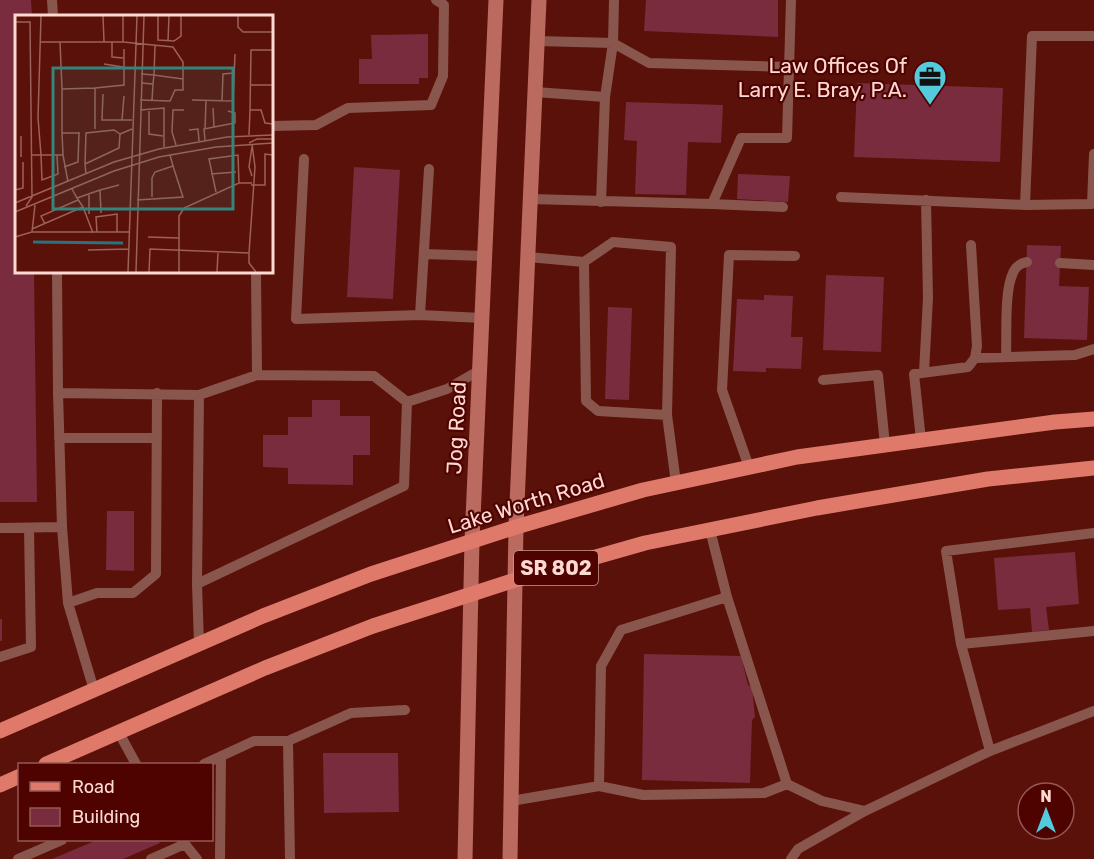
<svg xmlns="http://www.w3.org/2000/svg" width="1094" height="859" font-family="Rubik,sans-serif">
	<rect width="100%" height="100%" fill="#5a1109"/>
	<!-- building -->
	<path fill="#782c3d" d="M0 0H31L32 16H16V272H34L37 502H0Z
		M646 0H778V37L644 31Z
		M428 34V78H419V84H359V59H372L371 35Z
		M857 83 1003 88 1000 162 854 157Z
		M626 102 723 105 721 143 688 142 686 195 635 194 637 141 624 140Z
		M354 167 400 170 393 299 347 297Z
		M738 174 790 176 788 202 737 199Z
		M1027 245 1061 246 1059 286 1089 287 1087 340 1024 338Z
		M826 275 884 277 881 352 823 350Z
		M764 295 793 296 791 337H803L801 369 766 368V372L733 371 737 299 764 300Z
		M608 307 632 308 629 400 605 399Z
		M312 400H340V416H370V455H353V485L288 484V468L263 467V435H288V417H312Z
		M107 511H134V571L106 570Z
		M1075 552 1079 604 1046 607 1049 630 1032 632 1030 608 998 610 994 558Z
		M0 619H2V641H0Z
		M644 654 741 656 748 685 752 687 755 717 752 720 750 783 642 780Z
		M323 753H398L399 812 324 813Z
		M97 840H158L160 843 123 859H52Z"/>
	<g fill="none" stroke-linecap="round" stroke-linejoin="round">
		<!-- service -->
		<path stroke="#89564e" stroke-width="10" d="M52 0 53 16
			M537 41 613 43 614 0
			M535 92 605 97 601 202
			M605 97 613 43 649 63 789 67
			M272 126 316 125 348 108 431 105 443 76 444 5 436 0
			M304 159 296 319 420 315 482 318
			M841 197 1025 205 1092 204 1094 154
			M531 199 712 204 741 138H787L791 0
			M712 204 783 207
			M1025 205 1032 36H1094
			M424 254 484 256
			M528 257 584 262 613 242 671 247 667 415 676 483
			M584 262 586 401 598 411 667 415
			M1060 263 1094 265
			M57 272 58 393
			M256 272 257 375
			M420 315 429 169
			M1006 357C1007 336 1004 291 1013 273 1015 267 1021 263 1027 262
			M975 358 1075 355 1094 349
			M924 372 928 298 926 200
			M823 380 878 375 885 445
			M59 438H157
			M921 440 914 374 968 367 975 358 977 346 971 245
			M749 467 722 390 729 255 795 256
			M62 527 58 393 199 395
			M0 528 62 527 68 603 94 690
			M197 584 199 395 257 375 374 376 407 402
			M68 603 97 593H133L156 574 157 393
			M199 644 197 584 404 486 407 402 447 389 480 370
			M961 644 1094 631
			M0 657 31 647 29 528
			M119 733 136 764
			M990 751 961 644 946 551 1094 533
			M204 764 254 741H288
			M787 784 822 801 865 811
			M599 786 601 666 621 630 727 597 710 530
			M511 801 599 786 643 795 764 793 787 784 727 597
			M185 844 197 859
			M18 859 62 840
			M151 859 185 844 182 840
			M220 859 221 756
			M290 859 288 741 351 713 405 710
			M791 859 798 849 865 811 990 751 1094 711"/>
		<!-- secondary -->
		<path stroke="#ba6a5e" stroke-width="15" d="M465 859 472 541 496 0
			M510 859 516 527 539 0"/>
		<!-- primary -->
		<path stroke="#df7969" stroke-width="15" d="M0 731 263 616 371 574 516 527 643 490 797 457 1055 422 1094 419
			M46 764 265 668 373 626 515 580 645 543 817 508 988 479 1094 468
			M0 785 20 776"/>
	</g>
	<!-- icons -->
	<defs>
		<g id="office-pin" transform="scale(1.725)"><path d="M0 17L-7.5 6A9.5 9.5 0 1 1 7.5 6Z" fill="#54cadd" stroke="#4e0300"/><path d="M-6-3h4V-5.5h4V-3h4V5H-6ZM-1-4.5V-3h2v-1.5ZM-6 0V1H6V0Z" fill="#111"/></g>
	</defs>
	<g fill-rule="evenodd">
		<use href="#office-pin" x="930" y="77"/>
	</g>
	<g text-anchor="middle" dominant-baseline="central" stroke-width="4.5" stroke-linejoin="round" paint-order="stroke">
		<!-- shield labels -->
		<rect fill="#4e0300" stroke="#c99993" stroke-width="1.5" x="514" y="551" width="84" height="34" rx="4.5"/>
		<g font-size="20" font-weight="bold" fill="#fed9d2">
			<text x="556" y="568">SR 802</text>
		</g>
		<!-- poi labels -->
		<g font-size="21" fill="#fed9d2" stroke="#4e0300" text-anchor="end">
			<text x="907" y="65">Law Offices Of<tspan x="907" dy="24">Larry E. Bray, P.A.</tspan></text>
		</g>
		<!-- street labels -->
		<g font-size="21" fill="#fed9d2" stroke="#4e0300">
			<text transform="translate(456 428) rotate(-87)">Jog Road</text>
			<text transform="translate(526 503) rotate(-17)">Lake Worth Road</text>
		</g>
	</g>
	<!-- overview -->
	<g transform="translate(15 15)">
		<rect width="258" height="258" fill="#5a1109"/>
		<path fill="none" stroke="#27737f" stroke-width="3" d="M18 227 108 228"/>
		<path fill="none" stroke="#9c6159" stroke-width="1.5" d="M88 1 89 27M143 1V25L159 26 166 21V1M223 1V12L228 17H258M0 7H15L17 182 11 191M153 26 154 1M25 27H108V1M45 27 47 74M97 27V42L108 43M108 27 158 32 168 47V75H160L155 86 125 85M89 49 108 52M126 59 139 60 140 31M126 68 138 69 137 86M138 69 139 60 168 64M235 70H258M80 73 109 70V34M88 79 87 105H117M177 85 218 86 220 39M207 86 208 59 219 58M125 95 149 93V132M235 95 236 35H258M134 96V119L148 121M107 105 109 81M199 112 220 108V98L213 96M190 114 191 86M174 115 183 114 184 126M47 118V74L80 73V114M234 120 235 95H246L250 108 258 109M190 125 189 114 199 112 198 93M234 128 242 124H258M161 130 157 117 158 95H169M237 132 234 152 237 161M17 140H26L23 103 26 1M42 140 43 159 27 165 26 140H48L53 167M48 140 47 118H65M6 142V121M70 149 71 118 99 115 105 119M49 152 63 147 64 118M71 159 70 149 104 133 105 119 117 114M196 159 221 157M236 170H250V139L258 140M57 174 62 183 85 175M0 175 8 173V147M201 177 194 144 223 140 224 168M137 182V163L140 157 158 151 155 140M122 185 168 182 158 151M0 188 99 147 144 134 212 122 258 120M68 192 78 218M0 197 99 156 144 142 201 132 258 128M86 198 85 175 104 170M74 199V178M30 209 26 201 63 185M17 214 68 192 62 183M17 217H82M102 217H82L81 202 102 199V217H114M0 222 17 217 20 190M133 222 164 223M73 235 114 234M234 238V248L241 257M113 257 122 1M121 257 129 1M134 257 135 234 234 238 240 152 237 129M164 257V201L169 193 224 168H237M202 257 203 238"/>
		<path fill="#33857d" fill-opacity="0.15" stroke="#33857d" stroke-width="3" d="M38 53H218V194H38Z"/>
		<rect width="258" height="258" fill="none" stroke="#fed9d2" stroke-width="3"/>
	</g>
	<!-- legend -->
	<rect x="18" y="763" width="195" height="78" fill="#4e0300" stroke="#945954" stroke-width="1.5"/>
	<rect x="30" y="782" width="30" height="9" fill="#df7969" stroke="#945954" stroke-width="1.5"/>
	<text x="72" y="793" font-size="18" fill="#fed9d2">Road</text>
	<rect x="30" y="808" width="30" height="18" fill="#782c3d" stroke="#945954" stroke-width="1.5"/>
	<text x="72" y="823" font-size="18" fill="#fed9d2">Building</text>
	<!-- north arrow -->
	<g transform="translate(1046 811)"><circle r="28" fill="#4e0300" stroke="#945954" stroke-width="1.5"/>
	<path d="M0-4.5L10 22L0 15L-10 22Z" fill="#54cadd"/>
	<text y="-9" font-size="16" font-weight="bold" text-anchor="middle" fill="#fed9d2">N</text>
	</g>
</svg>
